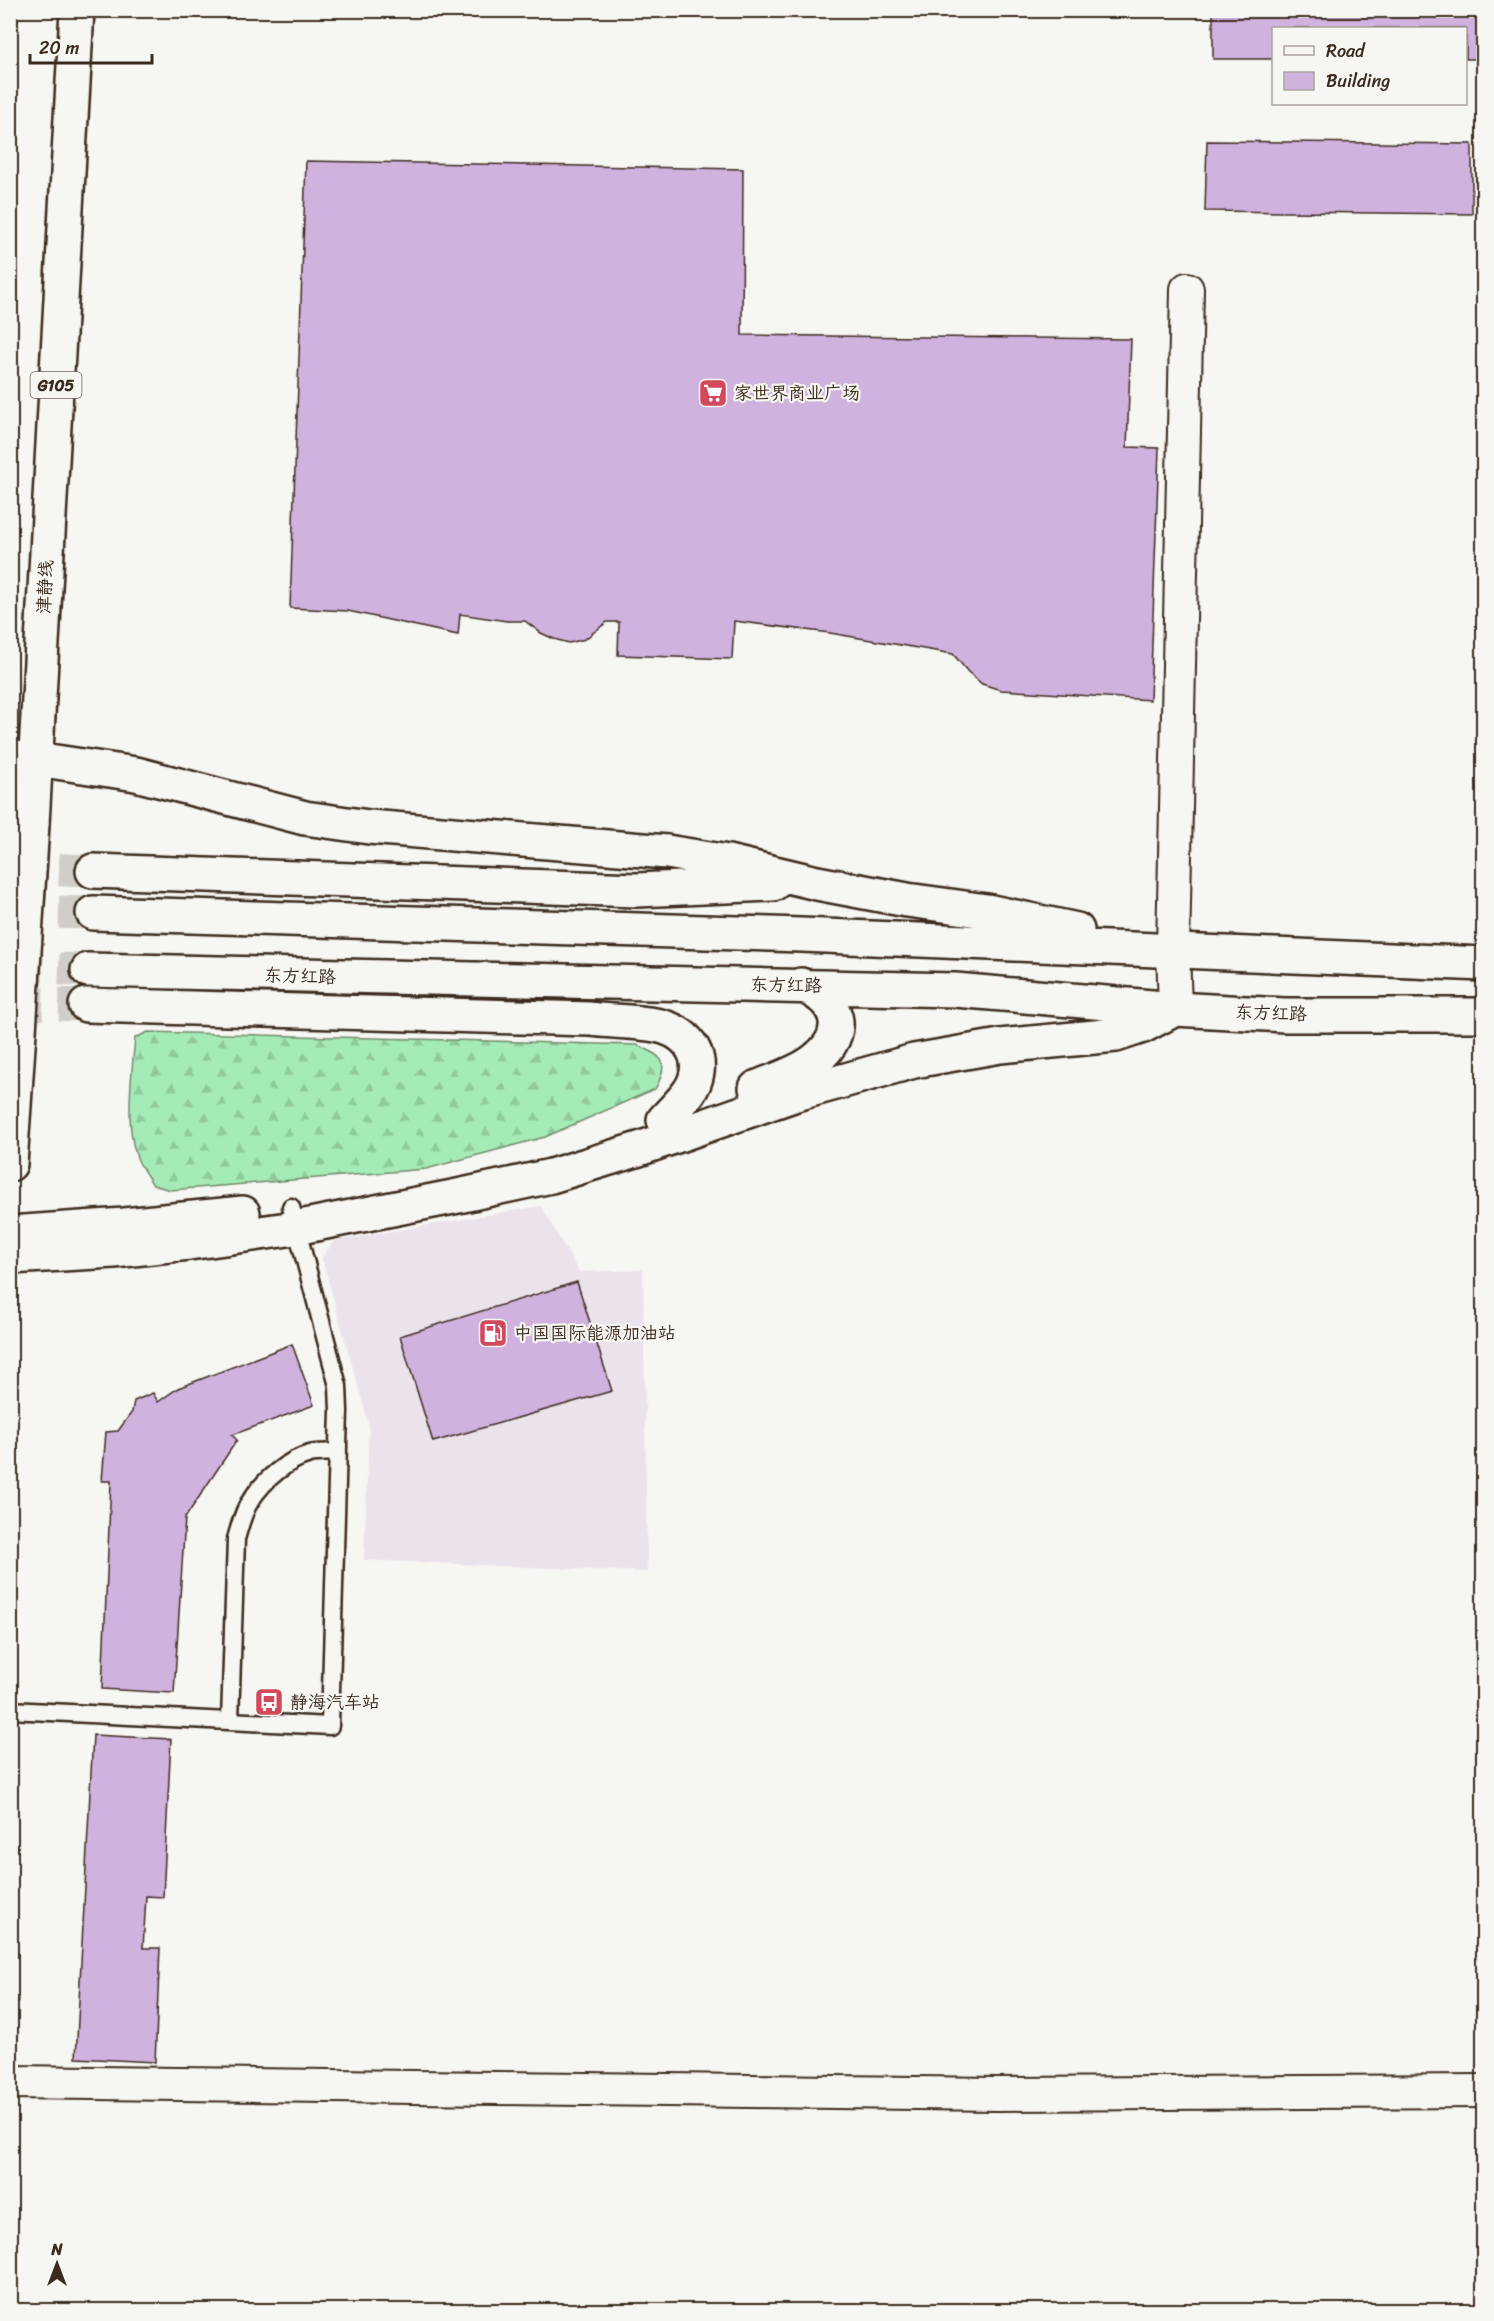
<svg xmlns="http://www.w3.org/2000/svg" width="1494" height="2321" font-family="Sriracha,'LXGW WenKai TC',sans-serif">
	<defs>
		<pattern id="forest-firs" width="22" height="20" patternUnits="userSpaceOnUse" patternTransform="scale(1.5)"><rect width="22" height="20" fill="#a5ebb7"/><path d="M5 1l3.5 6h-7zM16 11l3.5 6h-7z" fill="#8fca9d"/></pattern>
	</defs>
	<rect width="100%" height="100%" fill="#f6f6f2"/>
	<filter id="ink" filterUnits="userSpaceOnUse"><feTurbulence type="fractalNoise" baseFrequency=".0167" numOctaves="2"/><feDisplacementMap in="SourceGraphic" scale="12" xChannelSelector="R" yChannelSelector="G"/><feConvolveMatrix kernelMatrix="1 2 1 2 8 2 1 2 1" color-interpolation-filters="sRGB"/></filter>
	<g filter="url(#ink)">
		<!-- built -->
		<path fill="#ebe2ec" d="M541 1206 579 1272 643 1270 647 1572 364 1560 369 1425 322 1258 334 1241Z"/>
		<!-- forest -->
		<path fill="url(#forest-firs)" stroke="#708a6a" stroke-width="1.5" d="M148 1032 637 1045C664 1056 670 1063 655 1089L545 1137 426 1169 171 1190 153 1185C148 1177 142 1169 138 1160 124 1128 132 1072 135 1038Z"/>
		<!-- building -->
		<path fill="#d0b2df" stroke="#3b2a1e" stroke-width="1.5" d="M1213 10H1479V59H1466V28H1274V59H1213Z
			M1207 141 1472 144V214L1205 211Z
			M306 161 743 169 742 335 1131 339 1127 447 1159 448 1150 700 1001 690 982 684 968 672 953 654 830 633 734 621 732 659 618 655 619 622H607L585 639 569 643 554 639 541 633 525 621H507L460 614 458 635 348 611 290 608Z
			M577 1282 612 1391 433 1442 400 1336Z
			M292 1344 314 1405 232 1435 237 1440 185 1518 174 1693 102 1689 111 1481H102L106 1432 118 1431 132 1412 134 1401 153 1393 158 1402 178 1388Z
			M93 1735 171 1739 163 1897 146 1896 143 1948H160L155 2062 76 2058Z"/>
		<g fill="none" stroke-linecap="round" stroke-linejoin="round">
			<!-- primary-tunnel -->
			<path stroke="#d1cdc8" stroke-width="33" stroke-dasharray="33 16" stroke-linecap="butt" d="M10 868 93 871
				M10 911 93 913
				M10 967 88 970
				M10 1003 86 1005"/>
			<!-- service casing -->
			<g stroke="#3b2a1e" stroke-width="21">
				<path id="service" d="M10 1710 330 1726 339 1411 338 1386 291 1207
					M230 1720 236 1539C240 1526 243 1511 251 1500 264 1480 287 1460 310 1454 318 1452 329 1453 338 1452"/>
			</g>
			<!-- minor casing -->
			<g stroke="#3b2a1e" stroke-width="36">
				<path id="minor" d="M1175 1009 1173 949 1187 289
					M10 2082 997 2094 1484 2091"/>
			</g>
			<!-- primary casing -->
			<g stroke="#3b2a1e" stroke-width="38">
				<path id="primary" d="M10 758 36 759 136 774 305 818 369 827 667 852 728 862 817 883 907 900 987 911 1077 930
					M32 824 77 10
					M93 871 637 890 773 884
					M93 913 801 935 1484 964
					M88 970 955 990 1175 1009 1285 1015H1484
					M86 1005 590 1019C611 1022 644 1021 664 1027 695 1037 707 1065 689 1092 682 1102 672 1111 664 1120
					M756 1088C775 1080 799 1073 815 1060 850 1032 839 1000 801 985
					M10 1164 19 1032
					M10 1233 124 1225 243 1213
					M10 1257 114 1251 189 1243 295 1228 458 1196 551 1176 639 1149 796 1094 914 1061 1000 1046 1116 1035 1143 1026 1175 1009"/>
			</g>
			<!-- service -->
			<use href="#service" stroke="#f6f6f2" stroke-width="16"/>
			<!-- minor -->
			<use href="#minor" stroke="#f6f6f2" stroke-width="32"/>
			<!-- primary -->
			<use href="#primary" stroke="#f6f6f2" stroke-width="33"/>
			<!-- primary-bridge casing -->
			<g stroke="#3b2a1e" stroke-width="38" stroke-linecap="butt">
				<path id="primary-bridge" d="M19 1032 32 824"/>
			</g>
			<!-- primary-bridge -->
			<use href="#primary-bridge" stroke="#f6f6f2" stroke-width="33"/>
		</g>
	</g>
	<!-- icons -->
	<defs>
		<g id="supermarket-square" transform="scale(1.5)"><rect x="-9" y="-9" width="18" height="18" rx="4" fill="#d1495b" stroke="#f6f6f2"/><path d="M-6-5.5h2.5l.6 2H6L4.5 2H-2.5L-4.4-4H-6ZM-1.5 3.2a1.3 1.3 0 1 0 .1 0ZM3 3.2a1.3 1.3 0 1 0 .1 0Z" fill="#fff"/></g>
		<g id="fuel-square" transform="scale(1.5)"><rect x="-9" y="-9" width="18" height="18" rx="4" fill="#d1495b" stroke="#f6f6f2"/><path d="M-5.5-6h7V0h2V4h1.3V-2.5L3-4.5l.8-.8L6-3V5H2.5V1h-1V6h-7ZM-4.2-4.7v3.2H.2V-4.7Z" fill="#fff"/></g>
		<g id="bus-square" transform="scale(1.5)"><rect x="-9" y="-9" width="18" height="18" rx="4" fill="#d1495b" stroke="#f6f6f2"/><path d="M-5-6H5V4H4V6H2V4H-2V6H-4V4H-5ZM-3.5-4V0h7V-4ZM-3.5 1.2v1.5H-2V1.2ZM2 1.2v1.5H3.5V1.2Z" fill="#fff"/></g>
	</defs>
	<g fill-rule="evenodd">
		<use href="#supermarket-square" x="713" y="393"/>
		<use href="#fuel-square" x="493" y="1333"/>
		<use href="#bus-square" x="269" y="1702"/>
	</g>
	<g text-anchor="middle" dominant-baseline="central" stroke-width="4.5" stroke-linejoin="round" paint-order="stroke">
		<!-- shield labels -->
		<rect fill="#f6f6f2" stroke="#73675e" stroke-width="1.5" x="30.5" y="372" width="51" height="26" rx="4.5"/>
		<g font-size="16" font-weight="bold" fill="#3b2a1e">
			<text x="56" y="385">G105</text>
		</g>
		<!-- poi labels -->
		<g font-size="18" fill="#3b2a1e" stroke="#f6f6f2" text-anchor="start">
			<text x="734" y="393">家世界商业广场</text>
			<text x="514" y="1333">中国国际能源加油站</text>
			<text x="290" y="1702">静海汽车站</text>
		</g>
		<!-- street labels -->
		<g font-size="18" fill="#3b2a1e" stroke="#f6f6f2">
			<text transform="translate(45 587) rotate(-87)">津静线</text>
			<text transform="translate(300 976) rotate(2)">东方红路</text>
			<text transform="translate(786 985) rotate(1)">东方红路</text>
			<text transform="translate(1271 1013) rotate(2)">东方红路</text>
		</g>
	</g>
	<!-- margin -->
	<rect width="1494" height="2321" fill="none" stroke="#f6f6f2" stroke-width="36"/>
	<rect x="18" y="18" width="1458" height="2285" fill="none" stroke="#3b2a1e" stroke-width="2" filter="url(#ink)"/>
	<!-- legend -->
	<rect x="1272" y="27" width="195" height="78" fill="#f6f6f2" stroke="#aba49d" stroke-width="1.5"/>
	<rect x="1284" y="46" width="30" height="9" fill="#f6f6f2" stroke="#aba49d" stroke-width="1.5"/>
	<text x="1326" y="57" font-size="18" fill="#3b2a1e">Road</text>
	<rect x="1284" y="72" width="30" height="18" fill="#d0b2df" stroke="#aba49d" stroke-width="1.5"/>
	<text x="1326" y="87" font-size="18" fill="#3b2a1e">Building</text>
	<!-- north arrow -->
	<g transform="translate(57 2264)" stroke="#f6f6f2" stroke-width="4.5" paint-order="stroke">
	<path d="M0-4.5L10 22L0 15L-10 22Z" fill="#3b2a1e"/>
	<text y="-9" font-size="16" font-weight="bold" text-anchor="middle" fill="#3b2a1e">N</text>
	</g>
	<!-- scale -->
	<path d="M30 54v9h122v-9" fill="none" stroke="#3b2a1e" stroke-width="3"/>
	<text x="39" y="54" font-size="18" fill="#3b2a1e" stroke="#f6f6f2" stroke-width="4.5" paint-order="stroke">20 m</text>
</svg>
